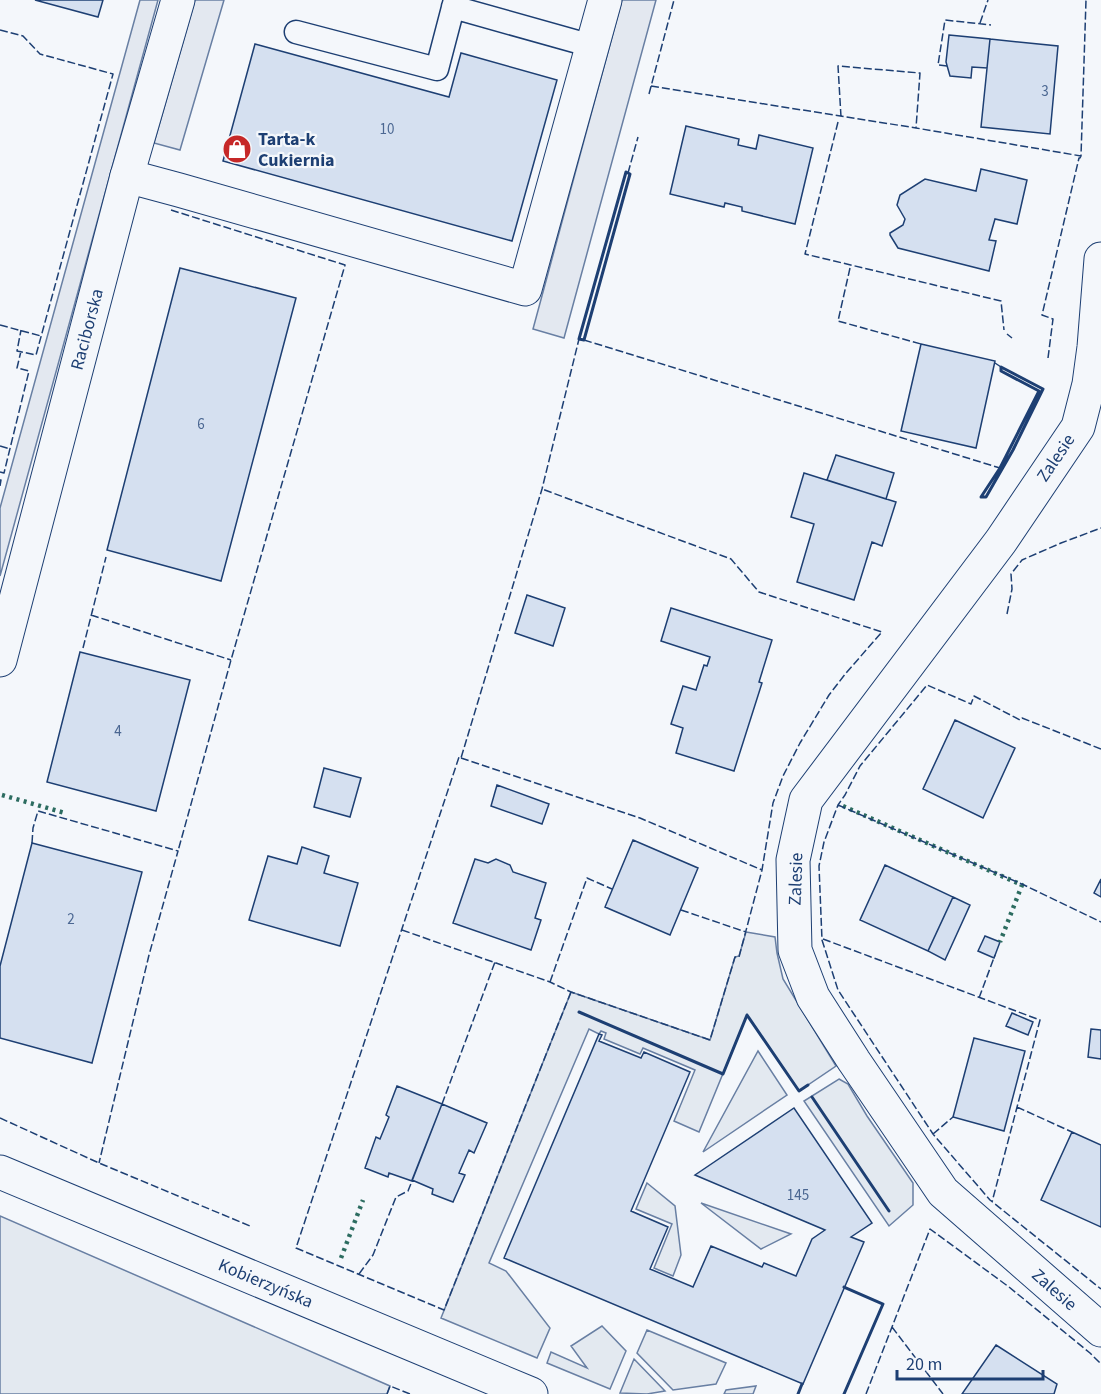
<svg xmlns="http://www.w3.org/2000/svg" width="1101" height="1394" font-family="'Source Sans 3',sans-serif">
	<rect width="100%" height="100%" fill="#f4f7fb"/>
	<!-- green -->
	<path fill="#e3e9f0" stroke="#687fa3" stroke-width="1.5" d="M746 932 775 937 777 953 783 979 836 1066 799 1091 747 1015 699 1132 674 1121 695 1070 643 1048 640 1054 604 1039 606 1033 601 1031 599 1034 589 1029 489 1263 506 1271 550 1328 537 1358 441 1318 571 992 710 1040 735 957 739 956Z
		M758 1051 787 1095 703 1152Z
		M839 1079 848 1084 867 1116 913 1183V1205L889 1226 804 1101Z
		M647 1183 675 1206 681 1255 673 1276 654 1268 672 1224 636 1209Z
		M701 1203 791 1234 761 1249Z
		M0 1216 390 1386 387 1394H0Z
		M602 1326 626 1351 610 1389 547 1363 551 1352 587 1368 571 1346Z
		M647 1330 726 1363 716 1384 673 1390 637 1353Z
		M634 1359 665 1391 647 1394 620 1393Z
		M756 1386 753 1394H724L726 1390Z"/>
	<!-- parking -->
	<path fill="#e3e8f0" stroke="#687fa3" stroke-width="1.5" d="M140 0H158L0 576V508Z
		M195 0H224L180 150 154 143Z
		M622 0H656L564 338 533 329Z"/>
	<!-- building -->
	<path fill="#d5e0f0" stroke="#1d3f73" stroke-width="1.5" d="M35 0H103L98 17Z
		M949 35 990 39 987 68 972 67 971 78 950 76 946 62Z
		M990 39 1058 46 1050 134 981 127Z
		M255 44 449 97 461 53 557 80 512 241 223 161Z
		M686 126 739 139 738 145 756 149 759 135 813 148 795 224 742 211V207L725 203 724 207 670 194Z
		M981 169 1027 180 1017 224 995 219 989 240 996 241 989 271 898 248 890 235V233L903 225 905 219 897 205 900 195 925 179 976 191Z
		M180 268 296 298 221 581 107 550Z
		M921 344 995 361 976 448 901 431Z
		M836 455 894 473 886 499 827 480Z
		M804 473 896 502 882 546 872 542 854 600 797 582 814 524 791 517Z
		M527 595 565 608 553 646 515 633Z
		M671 608 772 640 759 682 762 683 734 771 676 753 683 728 671 724 683 686 696 690 704 665 707 666 710 657 661 641Z
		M80 652 190 680 156 811 47 782Z
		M955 720 1015 748 983 818 923 789Z
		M324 768 361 778 350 817 314 807Z
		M497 785 549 804 542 824 491 806Z
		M633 840 698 868 670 935 605 907Z
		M32 843 142 872 92 1063 0 1038V966Z
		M302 847 329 856 324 873 358 883 340 946 249 920 268 856 297 864Z
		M475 859 488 863 496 859 510 865 513 872 546 883 535 918 541 920 531 950 453 923Z
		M885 865 953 897 928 951 860 920Z
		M1101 879V897L1094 893Z
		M953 897 970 905 945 960 928 951Z
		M985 936 1000 942 994 958 978 951Z
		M1012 1013 1033 1022 1028 1035 1006 1026Z
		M1091 1029 1101 1030V1059L1088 1057Z
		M599 1034 602 1035 599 1041 641 1058 644 1052 690 1072 631 1211 668 1227 650 1269 693 1287 711 1246 762 1267 764 1263 796 1276 812 1239 825 1230 695 1175 794 1108 872 1223 851 1237 864 1242 803 1384 504 1258Z
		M974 1038 1025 1051 1004 1131 953 1117Z
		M397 1086 442 1104 412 1181 389 1173 388 1177 365 1168 376 1137 380 1139 389 1117 386 1115Z
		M442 1104 487 1123 474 1153 469 1150 459 1173 465 1175 453 1202 432 1194 433 1189 412 1180Z
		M1072 1132 1101 1145V1227L1041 1200Z
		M996 1345 1057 1384 1054 1394H962Z"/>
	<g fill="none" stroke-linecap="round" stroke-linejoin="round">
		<!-- service casing -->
		<g stroke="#1d3f73" stroke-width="25">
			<path id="service" d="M453 7 592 46
				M296 32 437 69 455 0"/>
		</g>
		<!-- minor casing -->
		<g stroke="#1d3f73" stroke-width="35">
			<g id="minor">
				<path d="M127 176 179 190 525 289 605 0"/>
				<path id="s1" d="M1101 259 1094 347 1089 384 1078 427 1001 541 806 800 793 860 795 950 813 997 854 1061 943 1192 1101 1330"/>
				<path id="s2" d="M0 660 127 176 178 0"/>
			</g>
		</g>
		<!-- tertiary casing -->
		<g stroke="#1d3f73" stroke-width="35">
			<g id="tertiary">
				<path id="s3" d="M0 1172 531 1394"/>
			</g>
		</g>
		<!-- service -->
		<use href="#service" stroke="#f4f7fb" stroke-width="22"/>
		<!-- minor -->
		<use href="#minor" stroke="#f4f7fb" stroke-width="33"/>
		<!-- tertiary -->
		<use href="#tertiary" stroke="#f4f7fb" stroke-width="33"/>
		<!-- hedge -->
		<path stroke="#2c6c60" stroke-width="4.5" stroke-dasharray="3 4.5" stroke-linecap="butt" d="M2 795 65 813
			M843 806 1022 885 1000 942
			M341 1258 363 1200"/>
		<!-- fence -->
		<path stroke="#1d3f73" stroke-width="1.5" stroke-dasharray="8 3" stroke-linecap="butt" d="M980 23 988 0
			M0 30 23 36 40 54 113 74 36 355 17 351 21 330
			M947 66 938 65 945 20 991 25
			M651 86 916 128 1081 156
			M649 94 674 0
			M841 117 838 66 920 73 916 128
			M838 122 805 254 1001 301 1004 330
			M628 173 638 137
			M171 210 345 265 231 660 178 851
			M850 268 838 321 921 344
			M0 325 41 336
			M1007 334 1012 338
			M584 340 1000 468
			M1048 358 1053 319 1042 315 1079 158H1080L1081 156 1086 0
			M995 363 1001 367
			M0 446 10 449
			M0 472 4 473 29 371 17 368 21 351
			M0 480H1L0 486
			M1007 614 1012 589 1011 574 1022 560 1061 543 1101 528
			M91 615 231 660
			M83 648 106 557
			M1101 749 1022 718 1020 720 974 696 971 704 927 685 870 754 860 766 845 795 838 805 824 842 819 866 822 940 838 990 933 1134 990 1200 1101 1289
			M461 758 640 818 762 870
			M838 805 1024 885 1101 922
			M32 843 33 828 38 811 178 851 149 955 99 1163
			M681 910 746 932
			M402 930 550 982 571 992 710 1040 735 957H739L762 870 773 803 783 776 800 743 829 695 846 673 882 632 759 592 731 559 542 489
			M823 939 1040 1020 992 1202
			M550 982 587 878 612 889
			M571 992 444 1310 296 1248 459 757 461 758 542 489 579 339
			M979 998 995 955
			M442 1104 495 962
			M1017 1107 1072 1132
			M0 1118 99 1163 250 1226
			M933 1134 953 1117
			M359 1274 373 1255 396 1197 408 1191 412 1181
			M892 1327 943 1394
			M387 1394 390 1386 410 1394
			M866 1394 930 1229 1009 1287 1090 1353 1101 1364"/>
		<!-- wall -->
		<path stroke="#1d3f73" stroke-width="3" d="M626 172 630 174 584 340 579 339Z
			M1001 367 1043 389 1013 450 986 497H981L1000 468 1039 391 1001 371Z
			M579 1012 723 1074 747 1015 799 1091 808 1085
			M812 1097 889 1211
			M844 1287 883 1304 844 1394
			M798 1394 802 1384"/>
	</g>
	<!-- icons -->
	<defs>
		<g id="shop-disc" transform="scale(1.5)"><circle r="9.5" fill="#c62828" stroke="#f4f7fb"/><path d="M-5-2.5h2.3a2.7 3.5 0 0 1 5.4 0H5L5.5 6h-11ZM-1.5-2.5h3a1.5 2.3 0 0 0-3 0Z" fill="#fff"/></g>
	</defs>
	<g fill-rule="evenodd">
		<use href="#shop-disc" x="237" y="149"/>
	</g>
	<g text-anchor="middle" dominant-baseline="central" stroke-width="4.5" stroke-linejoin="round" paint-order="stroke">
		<!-- number labels -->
		<g font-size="15" fill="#4b6792">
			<text x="1045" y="91">3</text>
			<text x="387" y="129">10</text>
			<text x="201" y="424">6</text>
			<text x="118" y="731">4</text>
			<text x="71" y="919">2</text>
			<text x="798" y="1195">145</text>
		</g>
		<!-- poi labels -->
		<g font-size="18" font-weight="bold" fill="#1d3f73" stroke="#f4f7fb" text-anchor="start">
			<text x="258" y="139">Tarta-k<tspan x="258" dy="21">Cukiernia</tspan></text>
		</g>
		<!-- street labels -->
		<g font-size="18" fill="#1d3f73" stroke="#f4f7fb">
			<text stroke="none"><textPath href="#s2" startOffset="342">Raciborska</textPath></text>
			<text transform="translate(1056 458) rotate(-56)">Zalesie</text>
			<text transform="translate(796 879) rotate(-88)">Zalesie</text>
			<text stroke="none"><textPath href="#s3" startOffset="288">Kobierzyńska</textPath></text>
			<text stroke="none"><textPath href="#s1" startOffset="1216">Zalesie</textPath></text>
		</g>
	</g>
	<!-- scale -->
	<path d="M897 1370v9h146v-9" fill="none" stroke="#1d3f73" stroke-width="3"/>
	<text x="906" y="1370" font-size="18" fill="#1d3f73" stroke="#f4f7fb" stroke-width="4.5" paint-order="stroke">20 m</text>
</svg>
